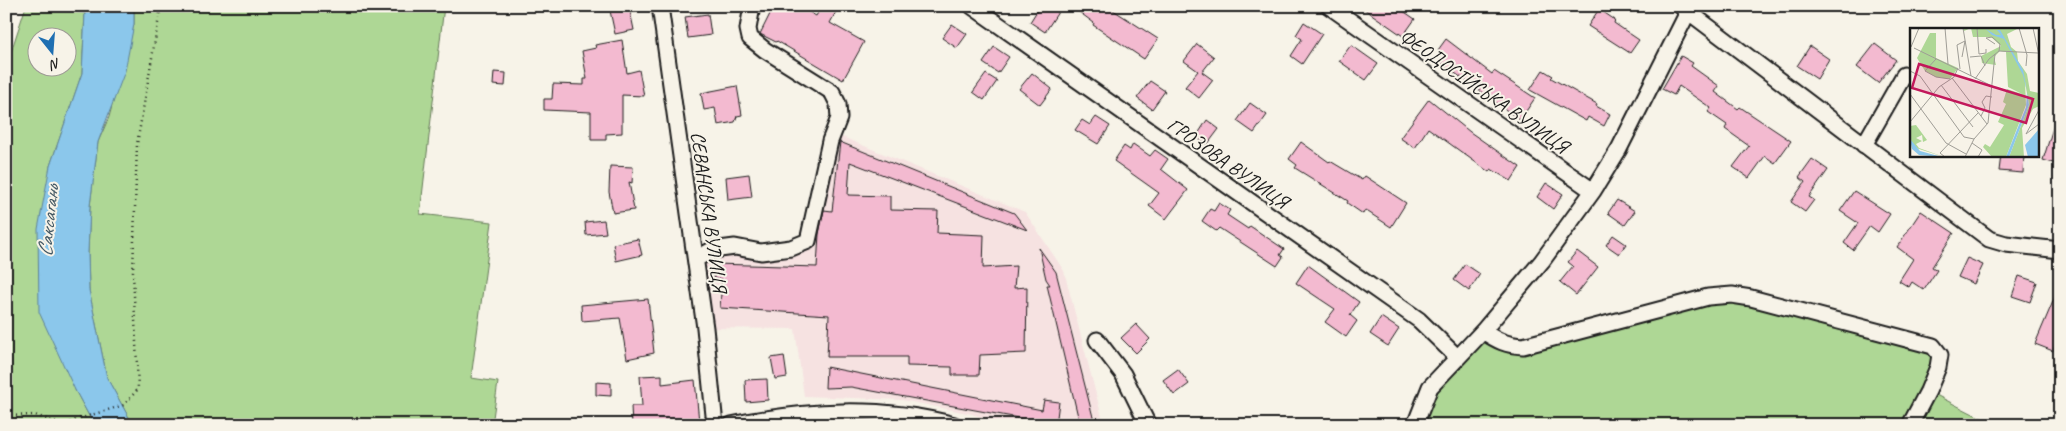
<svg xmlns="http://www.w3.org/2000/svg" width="2066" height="431" font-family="Caveat,sans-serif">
	<rect width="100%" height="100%" fill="#f7f3e8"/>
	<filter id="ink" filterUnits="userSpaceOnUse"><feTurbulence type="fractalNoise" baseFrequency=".02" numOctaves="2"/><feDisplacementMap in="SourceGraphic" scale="10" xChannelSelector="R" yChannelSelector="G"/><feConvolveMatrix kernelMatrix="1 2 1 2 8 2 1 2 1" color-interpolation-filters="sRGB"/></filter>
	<g filter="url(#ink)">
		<!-- built -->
		<path fill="#f6e2e1" d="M840 136 1025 212 1064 271 1104 425H1002L972 414 902 400 804 396 795 329 705 328 696 259 807 241 817 197Z"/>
		<!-- green -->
		<path fill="#aed795" stroke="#657a58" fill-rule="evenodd" d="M26 6H64L63 9 85 13 82 73 50 166 75 390 94 425H6V67ZM38 38H68V68H38Z
			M134 6H444L420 214 492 222 471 378 498 382 492 425H133L107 378 89 290 88 253 90 206 98 142 109 117 134 24Z
			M1732 295 1940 355 1928 391 1995 425H1415L1430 387 1483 331 1511 345Z"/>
		<!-- water -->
		<path fill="#8bc7eb" stroke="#5f8398" d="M64 6H134V24L125 71 98 142 90 206 88 253 89 290 107 378 133 425H94L75 390 39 312 38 229 50 166 82 73 85 13 63 9Z"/>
		<!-- building -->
		<path fill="#f3bad0" stroke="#1c1c1c" d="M609 6H629L634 30 615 34Z
			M774 6H799L816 16 822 6H839L830 23 864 42 843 80 777 41 776 42 760 34Z
			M1040 6H1062L1045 32 1030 22Z
			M1071 6H1107L1158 39 1144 59 1093 25 1094 23Z
			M1360 6H1396L1415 19 1403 36Z
			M1599 9 1615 20 1614 23 1639 40 1630 53 1588 26Z
			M708 14 711 35 688 38 685 17Z
			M1304 22 1322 34 1302 64 1291 56 1302 39 1296 35Z
			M952 24 967 34 957 48 942 38Z
			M1446 39 1492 74 1494 71 1535 98 1520 120 1441 63 1446 56 1438 50Z
			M622 40 627 73 639 70 644 96 622 95V133L606 134V140H591V112L544 110V99H552L553 84 584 85V79H587L582 51 596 48 595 45Z
			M1197 44 1214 57 1202 72 1213 80 1199 98 1185 87 1198 71 1184 61Z
			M1875 44 1896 60 1878 83 1857 67Z
			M1351 45 1378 64 1366 80 1339 61Z
			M1810 46 1829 59 1817 79 1797 66Z
			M994 47 1009 57 998 73 983 63Z
			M1681 56 1693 63 1691 66 1719 86 1715 92 1738 109 1740 107 1791 141 1775 163 1765 156 1749 178 1733 167 1749 146 1725 129 1727 125 1708 112 1711 108 1679 86 1674 95 1662 89Z
			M1543 70 1553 76 1551 78 1597 104 1596 106 1610 114 1604 126 1588 117 1586 121 1530 90Z
			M494 72 506 73 505 86 493 85Z
			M1032 73 1052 89 1040 105 1019 89Z
			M986 74 997 81 984 100 973 92Z
			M1150 81 1165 91 1152 109 1137 98Z
			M737 86 742 115 737 116 735 122 718 125 715 108 704 110 701 93Z
			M1429 99 1470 132 1520 167 1511 181 1491 169 1489 172 1428 128 1415 148 1400 138Z
			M1250 103 1267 115 1254 133 1237 121Z
			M2057 115 2060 116V165L2043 160Z
			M1096 117 1110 126 1098 144 1075 130 1082 120 1090 125Z
			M1207 120 1219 129 1207 145 1196 137Z
			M840 142 1014 213 1027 230 850 162 848 195 890 196V210L938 211 937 233 984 235 983 268 1016 266 1014 288 1027 287 1026 353 980 355 979 375H952V367L907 366V357H827L829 315 720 308 722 279H714V264L817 267 819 234 824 210 832 211Z
			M1301 142 1329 162 1330 161 1362 180 1365 176 1406 203 1391 227 1365 210 1363 214 1347 203 1348 201 1295 168 1297 165 1289 159Z
			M1133 144 1150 156 1155 150 1168 159 1161 169 1188 190 1166 219 1149 206 1159 193 1114 161 1124 146 1130 150Z
			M2001 155H2024L2023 173 1999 171Z
			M1812 159 1828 170 1809 197 1814 200 1805 212 1791 202 1805 182 1799 177Z
			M610 166 633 167 632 183 629 182 634 210 613 213 609 192Z
			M749 174 752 197 728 200 726 177Z
			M1546 183 1563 194 1553 209 1537 197Z
			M1854 191 1890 214 1878 232 1870 226 1853 250 1844 243 1858 223 1840 211Z
			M1617 200 1635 211 1625 225 1608 213Z
			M1219 203 1230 210 1227 215 1248 229 1250 226 1284 249 1280 255 1283 257 1277 266 1219 228 1216 231 1202 221 1210 209 1214 211Z
			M1921 211 1954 233 1932 267 1937 270 1924 290 1912 282 1909 287 1899 281 1913 259 1897 247Z
			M604 220 606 233 586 235 585 222Z
			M1613 235 1626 244 1619 254 1606 245Z
			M638 239 642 255 616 261 613 244Z
			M1039 248 1056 272 1095 425H1080L1047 285H1050L1046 279Z
			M1577 251 1598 267 1576 295 1560 282 1573 266 1568 262Z
			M1967 258 1983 265 1974 284 1958 277Z
			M1465 264 1480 274 1469 291 1454 280Z
			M1308 265 1359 302 1350 315 1357 321 1346 337 1325 322 1335 309 1296 283Z
			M2019 276 2037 282 2030 302 2012 296Z
			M2060 285V332L2053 351 2035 344Z
			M648 299 654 353 627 359 620 318 582 321 581 305Z
			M1381 317 1399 329 1388 346 1370 334Z
			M1136 324 1150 339 1136 353 1121 338Z
			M784 356 787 377 775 379 771 358Z
			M826 367 1042 410 1044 400 1059 402 1056 425 851 387 825 388Z
			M1178 369 1189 384 1174 395 1163 380Z
			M662 375V384L695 380 699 422 672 425H632L631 406H642L640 376Z
			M767 379 768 400 746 402 745 380Z
			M596 382 611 383V396L596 395Z"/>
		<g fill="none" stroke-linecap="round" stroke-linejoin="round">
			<!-- minor casing -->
			<g stroke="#1c1c1c" stroke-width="19">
				<path id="minor" d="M660 6 705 328 715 425
					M972 6 1419 320 1457 357
					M1329 6 1593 191
					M1681 6 1989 239 2006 244 2060 250
					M1864 145 1904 75
					M696 259 712 250 735 247 761 252 791 248 808 241 830 141 839 118 838 104 832 92 765 50 750 38 748 29 752 6
					M1483 331C1497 341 1507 345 1523 346L1708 297 1732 295 1751 298 1933 346 1940 355 1938 367 1928 391 1910 425
					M1097 340 1123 374 1148 425
					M731 425C806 410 880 405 954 425
					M1415 425 1430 387 1483 331 1542 261 1593 191 1619 149 1691 6"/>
			</g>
			<!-- path -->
			<path stroke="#1c1c1c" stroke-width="2.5" stroke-dasharray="1 4" stroke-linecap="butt" d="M6 416 35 415 64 425
				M66 425 75 420 124 405 138 389 133 271 137 144 161 6"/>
			<!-- minor -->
			<use href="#minor" stroke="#f7f3e8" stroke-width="15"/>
		</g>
	</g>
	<g text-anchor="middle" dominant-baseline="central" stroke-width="4" stroke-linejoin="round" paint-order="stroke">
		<!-- street labels -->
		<g font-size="20" fill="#1c1c1c" stroke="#f7f3e8">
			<text transform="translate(1484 91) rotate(35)">ФЕОДОСІЙСЬКА ВУЛИЦЯ</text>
			<text transform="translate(1228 163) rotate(35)">ГРОЗОВА ВУЛИЦЯ</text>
			<text transform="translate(709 212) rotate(82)">СЕВАНСЬКА ВУЛИЦЯ</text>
		</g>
		<!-- water labels -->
		<g font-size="21" font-style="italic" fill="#435864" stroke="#f7f3e8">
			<text transform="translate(48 221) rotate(-84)">Саксагань</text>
		</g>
	</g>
	<!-- overview -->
	<g transform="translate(1910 28)">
		<rect width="129" height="129" fill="#f7f3e8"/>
		<path d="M53 0H109L97 6 101 19 107 24 108 33 117 46 120 63 129 65V78L123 81 112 100 114 129H99L119 77 115 54 116 77 96 129H82L73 119 75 116 80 119 94 97 88 94 96 76 93 74 97 61 112 66 98 59 96 24 90 23 84 29 86 37 72 35 71 28 91 18 81 9H63L61 0 54 3ZM20 5H26V30L48 40 40 51 26 49 15 43 7 30ZM6 97 17 112 13 114 12 107 6 110 12 113 6 116 9 120 34 129 6 120 0 111V98Z" fill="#aed795"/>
		<path d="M76 1 86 7H91L87 2H90L113 42 116 58 119 77 99 129H96L116 79 117 64 113 47 94 11 82 7ZM129 101V129H118L115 117ZM0 111 10 123 32 129 9 127 2 121Z" fill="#8bc7eb"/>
		<path fill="none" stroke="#9f9d96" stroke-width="1" d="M35 0 38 36M53 0 61 48M67 0 69 26 76 25V21M109 0 117 27 116 38M123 0 129 27M85 16 76 10 82 9 90 16 89 23M1 19 9 0M4 20 84 59M60 29 71 28 75 38M26 31 15 43 26 49 40 51M50 41 47 17 55 13 52 29M0 43 10 48 54 109 64 111M42 50 77 96M65 51 79 31 89 23 128 25M31 57 63 99M0 66 36 115 56 126M129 82 116 106 129 96M71 88 75 80 72 74 76 68 82 69M0 94 29 59 44 49 48 40M62 115 72 122 68 129M35 129 30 125 68 85M55 129 64 111 78 95 85 26"/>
		<path fill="#c2185b" fill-opacity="0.15" stroke="#c2185b" stroke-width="2.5" d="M9 36 123 71 116 95 2 60Z"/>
		<rect width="129" height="129" fill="none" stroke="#1c1c1c" stroke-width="2.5"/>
	</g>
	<!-- margin -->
	<rect width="2066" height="431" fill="none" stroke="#f7f3e8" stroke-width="25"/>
	<rect x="12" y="12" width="2041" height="406" fill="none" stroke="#1c1c1c" stroke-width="2" filter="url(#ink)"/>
	<!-- north arrow -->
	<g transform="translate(52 52) rotate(163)"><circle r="24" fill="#f7f3e8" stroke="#9f9d96"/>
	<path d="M0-4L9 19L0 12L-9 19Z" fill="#1f6fb2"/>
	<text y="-8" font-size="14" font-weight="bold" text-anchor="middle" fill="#1c1c1c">N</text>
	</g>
</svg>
